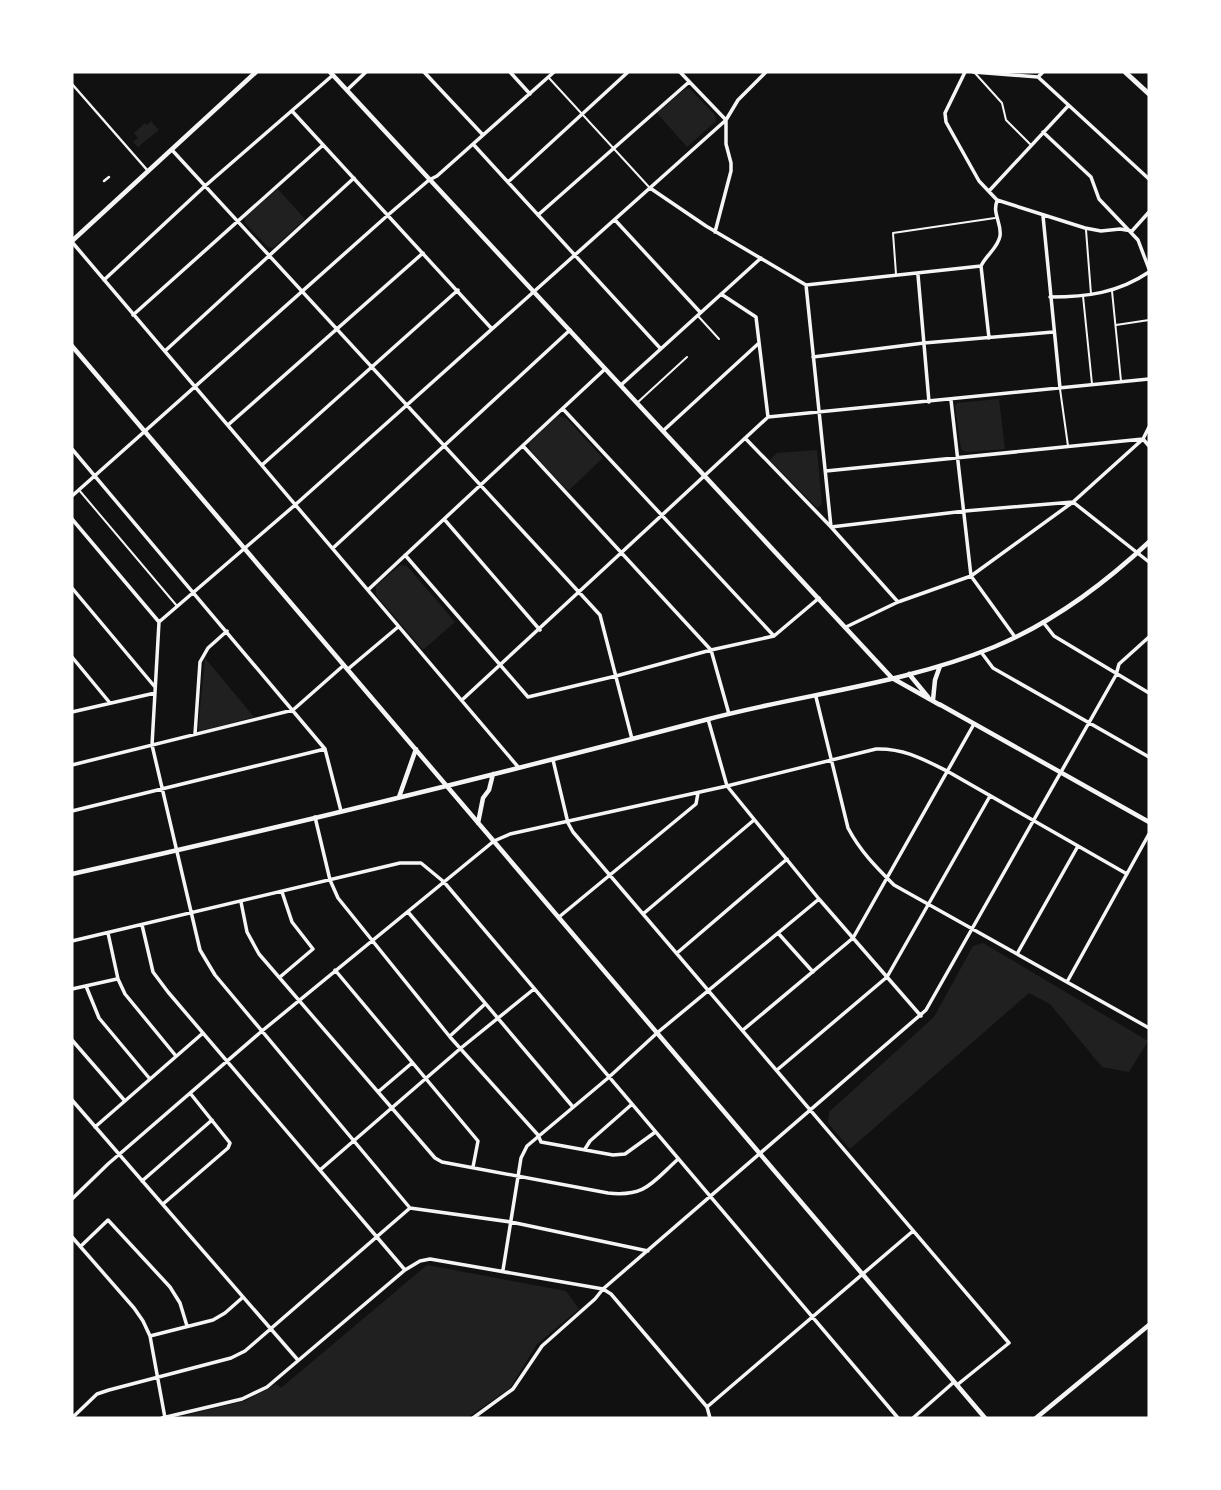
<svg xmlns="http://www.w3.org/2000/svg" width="1221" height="1490" font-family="'Fira Sans',sans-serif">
	<rect width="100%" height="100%" fill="#111"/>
	<!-- green -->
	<path fill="#202020" d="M689 88 715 115 716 121 687 147 657 113 684 90Z
		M151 121 159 130 138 147 133 142 138 138 134 133 145 123 147 125Z
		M278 189 305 219 273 248 268 247 245 223V217Z
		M999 399 1005 449 966 452 961 449 955 406 957 403Z
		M558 416 566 418 603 458 568 491 530 450 529 443Z
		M817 450 822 504 817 508 770 460 777 453Z
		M400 565 407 566 455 622 423 650 376 595V586Z
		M205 658 254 717 200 731 198 729Z
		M983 943 1148 1041 1129 1072 1102 1067 1050 1004 1029 993 850 1149 828 1123 829 1112 934 1017 973 946Z
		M427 1265 566 1291 579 1309 537 1344 510 1388 467 1418H175L245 1401 276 1384 281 1388Z"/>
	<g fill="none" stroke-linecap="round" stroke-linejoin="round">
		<!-- service -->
		<path stroke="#f5f5f5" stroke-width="2" d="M974 72 1002 103 1006 120 1030 144
			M549 78 649 187
			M1086 230 1091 294
			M896 274 893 233 995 218
			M1112 291 1121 381
			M1083 296 1092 384
			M698 316 719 339
			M1116 325 1149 320
			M1060 389 1068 446
			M638 402 687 357
			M79 490 177 606"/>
		<!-- pedestrian -->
		<path stroke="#f5f5f5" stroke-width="2.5" d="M72 84 148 171
			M104 181 109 177"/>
		<!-- minor -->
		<path stroke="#f5f5f5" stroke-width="3.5" d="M424 72 483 135
			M510 72 530 94
			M680 72 726 120V144L731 163V171L715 232
			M965 72 945 113 946 122 979 181 997 200 1085 228 1101 231 1120 229 1132 231 1149 212
			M973 72 1038 77 1043 72
			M1038 77 1149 179
			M347 90 366 72
			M292 111 492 329
			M1043 132 1091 177 1099 199 1138 240 1149 269
			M473 144 660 348
			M172 150 600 615 632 739
			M508 182 628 72
			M650 188 706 226 806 285 981 266
			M989 191 1068 106
			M538 215 689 82
			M1043 216 1060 388
			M615 220 700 312
			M72 242 519 768
			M918 275 929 402
			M104 280 205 186 333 75
			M806 285 831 527 965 511 1073 502 1149 562
			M721 294 756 317 768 417
			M1050 297C1087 297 1118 293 1149 272
			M133 315 323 145
			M989 338 981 266C986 255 998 248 1000 236 1002 223 992 214 997 201
			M165 351 354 178
			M813 357 924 343 1053 332
			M621 385 761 258
			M951 400 971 576 1015 637
			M563 409 774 636
			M228 425 423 253
			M664 430 759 343
			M745 438 831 527 898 602
			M523 446 711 650 729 714
			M72 449 325 749 341 811
			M262 465 458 290
			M826 471 1143 439 1149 446
			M72 496 388 215 429 180 437 176 554 72
			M72 519 159 622
			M444 519 540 630
			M333 548 570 330
			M405 555 528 697 616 676 711 650 774 636 819 598
			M72 588 155 687
			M369 589 605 369
			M1043 622 1054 636 1149 693
			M846 627 898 602 971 576 1073 502 1143 439 1149 427
			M981 652 993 668 1149 757
			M72 657 110 703
			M348 669 398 627
			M816 697 848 828C860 851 876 867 894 885L1149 1028
			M462 700 768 417 1149 379
			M72 712 155 693
			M708 719 727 786 819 899 921 1016
			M195 734 200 662 208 648 227 631
			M553 760 568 823 573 832 1009 1343 957 1385
			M72 765 293 710 344 665
			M72 811 325 749
			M315 817 330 880 338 898 450 1037 538 1135 541 1142 613 1155 625 1154 654 1133
			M241 902 247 932 259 954 435 1158 442 1162 608 1193C645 1197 652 1183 677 1160
			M408 912 573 1107
			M643 914 754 820
			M559 917 696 804 698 793
			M142 925 153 972 168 992 405 1270
			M108 933 118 979 125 994 176 1056
			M778 933 813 972
			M72 941 400 863H421L444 882 898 1418
			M677 953 787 859
			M1017 954 1078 846
			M335 970 478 1141 473 1167
			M280 977 313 949 292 922 282 892
			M1067 982 1149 834
			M86 986 99 1018 150 1079
			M72 989 117 979
			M743 1030 853 938 974 724
			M450 1036 485 1004
			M72 1040 125 1101
			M777 1070 887 977 990 796
			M378 1092 412 1063
			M72 1100 297 1359
			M95 1127 203 1033
			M585 1149 590 1141 631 1105
			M320 1170 461 1048 534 989
			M142 1181 212 1120
			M72 1199 108 1164 262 1031 494 841 510 834 727 786 876 749C903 748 923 759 947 771L1127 874
			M163 1204 228 1148 230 1143 190 1093
			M410 1208 215 975 200 950 152 745 159 622 295 505 726 120 738 100 766 72
			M410 1208 511 1222 648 1251
			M72 1237 134 1308 143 1321 150 1336 165 1418
			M81 1246 108 1220 170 1287 180 1303 187 1326
			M503 1270 521 1158 527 1146 608 1078 657 1033 819 899
			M150 1336 213 1320 225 1313 242 1298
			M707 1407 913 1231
			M72 1418 97 1394 109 1390 231 1358 245 1351 410 1208
			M162 1418 242 1399 267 1387 405 1270 420 1261 430 1259 603 1289 611 1294 707 1407 710 1418
			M473 1418 513 1389 542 1346 595 1299 603 1289 926 1010 1116 675 1119 664 1149 637
			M913 1418 954 1382"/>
		<!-- tertiary -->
		<path stroke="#f5f5f5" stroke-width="4.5" d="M330 72 892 678 940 705
			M72 241 256 72
			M72 346 985 1418
			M909 674 928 697
			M933 700 935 680 940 666
			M939 704 1149 822
			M399 797 416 749
			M478 823 483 798 489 790 493 774
			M72 874C284 827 495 775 705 720 801 694 901 685 994 647 1052 623 1104 584 1149 542
			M1036 1418 1149 1325"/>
		<!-- secondary -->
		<path stroke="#f5f5f5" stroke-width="5" d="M1125 72 1149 94"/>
	</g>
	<!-- border -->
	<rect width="1221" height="1490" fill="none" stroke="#ffffff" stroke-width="147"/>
</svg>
